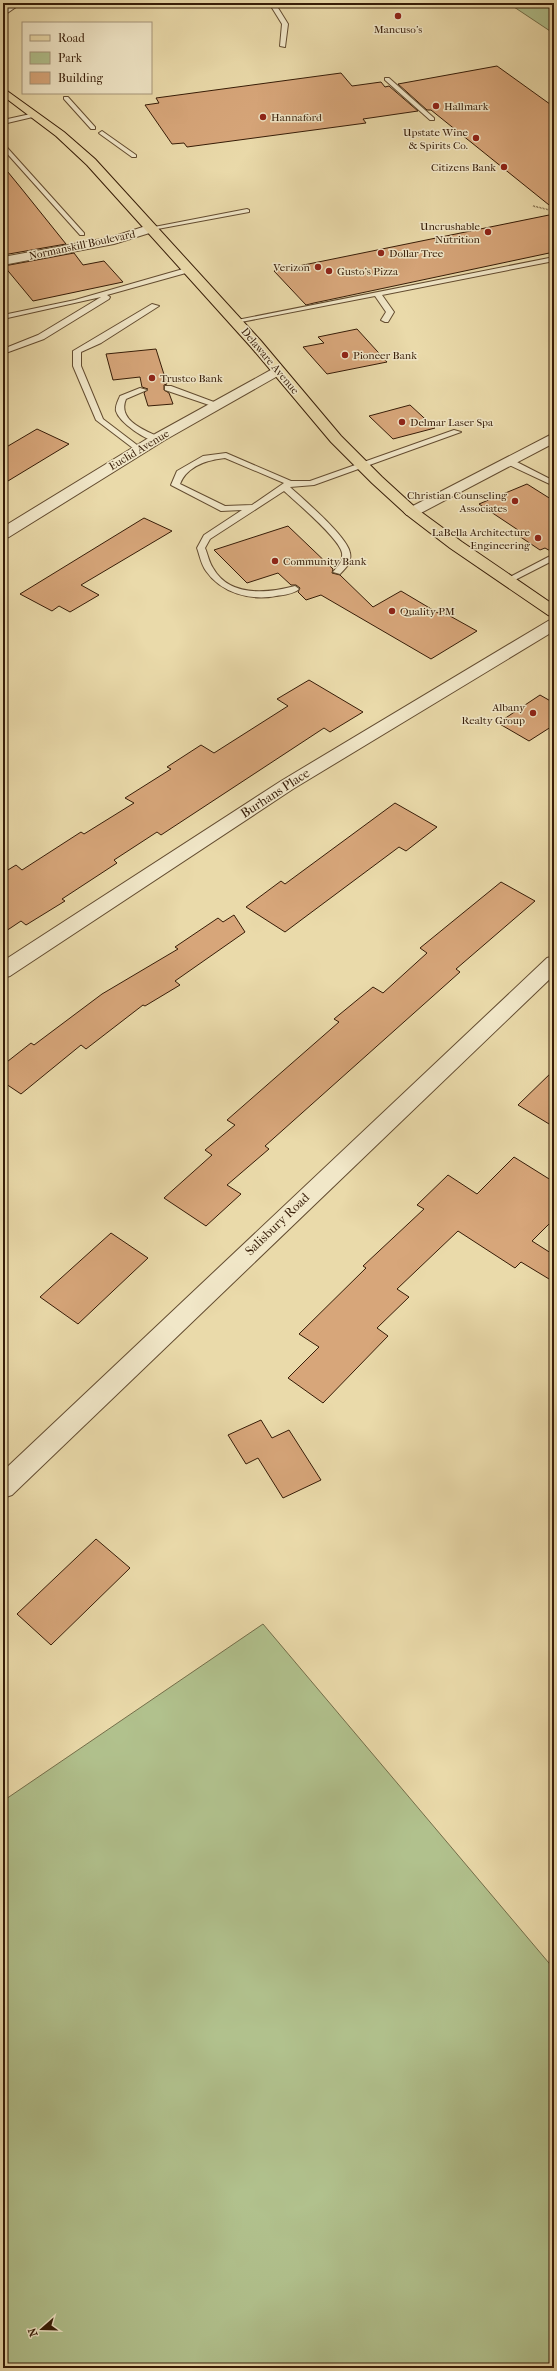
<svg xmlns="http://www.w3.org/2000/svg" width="557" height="2371" font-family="'IM FELL French Canon',serif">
	<rect width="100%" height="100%" fill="#eadaaa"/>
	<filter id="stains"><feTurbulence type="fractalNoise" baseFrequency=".005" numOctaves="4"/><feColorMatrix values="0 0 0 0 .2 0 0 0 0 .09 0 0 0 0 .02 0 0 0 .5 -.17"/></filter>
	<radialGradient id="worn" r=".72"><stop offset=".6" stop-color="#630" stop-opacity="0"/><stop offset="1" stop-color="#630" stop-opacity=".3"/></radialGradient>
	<!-- green -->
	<path fill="#b1c18d" stroke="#746e4a" d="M508 3H554V34L550 31Z
		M263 1624 554 1969V2368H3V1801Z"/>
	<!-- building -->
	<path fill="#d7a67a" stroke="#361c07" d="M497 66 554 107V209L431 110H427L398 84Z
		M341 73 352 86 381 82 385 87 389 86 418 111 363 119 366 123 187 147 184 143 172 144 145 105 159 103 156 98Z
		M3 166 21 188 66 244 3 255Z
		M554 214V252L314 303 306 305 274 271Z
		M74 253 83 265 104 261 123 282 33 301 4 266Z
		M357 329 387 362 327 374 303 347 324 343 318 337Z
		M156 349 167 384 164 385V390L169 393 173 404 148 406 144 393 148 389 142 387 140 377 113 380 106 354Z
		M410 405 435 428 393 439 369 416Z
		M37 429 69 444 3 484V449Z
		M527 484 554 501V553L545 548 540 550 513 532 518 530 479 504Z
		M144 518 172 531 81 585 99 595 70 612 59 606 52 611 20 594Z
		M288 526 333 569 332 573 340 575 373 607 401 591 438 613 441 611 477 631 431 659 321 595 306 600 298 592 300 588 296 585H291L278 573 247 583 214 550Z
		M309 680 363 712 330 732 324 728 161 835 157 832 114 860 117 863 62 899 65 901 26 925 21 921 3 933V873L16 865 22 870 81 832 84 834 134 803 125 798 171 769 167 767 201 745 214 753 288 706 277 699Z
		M540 695 554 703V725L529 741 498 723Z
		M395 803 437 827 406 851 399 847 285 932 246 907 281 881 285 884Z
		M501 882 535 901 456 969 460 972 265 1146 269 1149 227 1185 241 1194 206 1226 164 1198 212 1155 205 1150 235 1125 227 1120 339 1022 334 1019 373 987 383 993 427 953 420 948Z
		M234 915 245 932 175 981 180 985 145 1006 143 1005 86 1049 81 1045 21 1094 3 1082V1065L31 1043 34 1045 102 994 178 949 175 947 218 918 223 922Z
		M554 1070V1127L518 1105Z
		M514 1157 554 1182V1219L532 1241 554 1255V1282L521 1262 515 1268 458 1231 397 1289 409 1297 377 1328 388 1336 323 1403 288 1378 319 1347 299 1334 366 1268 363 1266 424 1209 417 1205 448 1175 477 1194Z
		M111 1233 148 1258 78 1324 40 1297Z
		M261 1420 272 1438 289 1430 321 1480 283 1498 258 1458 246 1464 228 1435Z
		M96 1539 130 1568 51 1645 17 1614Z"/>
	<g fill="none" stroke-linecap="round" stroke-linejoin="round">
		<!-- lane casing -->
		<g stroke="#634c30" stroke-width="2">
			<path id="lane" d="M7 3H13L16 7 3 16V11L10 7Z
				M269 3H275L288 24 285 47 280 46 282 24Z
				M385 78H389L434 118V120H430L385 80Z
				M64 97H68L95 127V129H91L64 99Z
				M35 113 38 115 37 116 3 124V120Z
				M102 131 136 155V157H132L100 134 99 133Z
				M3 143 84 233V235H80L3 149Z
				M247 209 249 210V212L152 230 149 228Z
				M554 257V261L382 295 394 312 388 322H385L381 320 386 312 375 296 236 323 232 321Z
				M190 267 194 269 193 271 107 295 110 297 109 299 44 339 3 354V349L38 335 101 297 3 319V315L75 300Z
				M152 304 159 306 101 343 81 352V366L103 419 141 448 142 450 138 452 96 420 73 366V351Z
				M165 386H171L222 405 215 407 165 390Z
				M140 388 147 390 126 399C117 420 144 430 159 437V441C148 443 119 422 116 411 115 406 118 401 120 396Z
				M454 430 461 432 314 485 290 487C303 499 348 537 350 553 352 562 346 568 340 574L333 572C338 566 343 562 342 553 340 539 296 502 284 491L210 539 205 548C208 555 209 562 213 568 230 598 268 593 295 586L299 589C294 594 283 595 276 596 251 601 221 593 206 571 201 564 200 556 197 548L204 535 242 510 221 511 171 485 177 471 203 456 226 453 291 481H310ZM225 458 284 483 252 505 225 506 180 484C187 466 207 460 225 458Z
				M505 459H511L554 481V486L505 463Z
				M554 554V560L511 582 504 580Z"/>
		</g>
		<!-- street casing -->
		<g stroke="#634c30" stroke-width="2">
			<path id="street" d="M152 224 158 228 156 231 114 244 3 265V257L112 237Z
				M278 366 285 370 283 373 165 440 9 537 3 539V527L155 434Z
				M554 433V443L417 515H407L404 512 407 509Z
				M554 619V631L293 789 10 976 3 978V961L281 781 548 621Z
				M554 956V975L12 1495 3 1498V1471L547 958Z"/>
		</g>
		<!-- primary casing -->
		<g stroke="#361c07" stroke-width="2">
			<path id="primary" d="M3 88 64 132 95 159 261 341 341 436 382 477 417 509 462 542 554 605V617L548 615 450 548 407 515 372 483 331 442 251 347 87 165 56 136 3 96Z"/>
		</g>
		<!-- path -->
		<path stroke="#361c07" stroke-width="1.5" stroke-dasharray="0.5 1" stroke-linecap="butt" d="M533 206 554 211"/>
		<!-- lane -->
		<use href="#lane" fill="#f1e7c8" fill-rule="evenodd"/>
		<!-- street -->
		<use href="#street" fill="#f1e7c8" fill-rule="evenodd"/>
		<!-- primary -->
		<use href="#primary" fill="#eadaaa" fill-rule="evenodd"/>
	</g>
	<!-- markers -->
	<g fill="#8f2418" stroke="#f1e7c8" stroke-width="1.5">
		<circle cx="398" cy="16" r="4"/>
		<circle cx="436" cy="106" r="4"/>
		<circle cx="263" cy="117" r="4"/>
		<circle cx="476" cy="138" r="4"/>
		<circle cx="504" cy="167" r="4"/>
		<circle cx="488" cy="232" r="4"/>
		<circle cx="381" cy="253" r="4"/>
		<circle cx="318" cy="267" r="4"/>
		<circle cx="329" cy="271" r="4"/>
		<circle cx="345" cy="355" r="4"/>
		<circle cx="152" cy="378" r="4"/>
		<circle cx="402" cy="422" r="4"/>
		<circle cx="515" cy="501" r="4"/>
		<circle cx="538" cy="538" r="4"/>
		<circle cx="275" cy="561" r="4"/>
		<circle cx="392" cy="611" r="4"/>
		<circle cx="533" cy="713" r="4"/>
	</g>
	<g text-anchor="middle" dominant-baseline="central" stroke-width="3" stroke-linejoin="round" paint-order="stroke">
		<!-- far-poi labels -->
		<g font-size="11" fill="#361c07" stroke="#f1e7c8" text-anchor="start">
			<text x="398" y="29" text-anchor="middle">Mancuso's</text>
			<text x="444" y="106">Hallmark</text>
			<text x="271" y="117">Hannaford</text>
			<text x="468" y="132" text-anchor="end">Upstate Wine<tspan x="468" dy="13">&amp; Spirits Co.</tspan></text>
			<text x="496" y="167" text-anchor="end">Citizens Bank</text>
			<text x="480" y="226" text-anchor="end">Uncrushable<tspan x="480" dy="13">Nutrition</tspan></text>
			<text x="389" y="253">Dollar Tree</text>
			<text x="310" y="267" text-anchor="end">Verizon</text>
			<text x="337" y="271">Gusto's Pizza</text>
			<text x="353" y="355">Pioneer Bank</text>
			<text x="160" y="378">Trustco Bank</text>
			<text x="410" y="422">Delmar Laser Spa</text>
			<text x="507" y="495" text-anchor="end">Christian Counseling<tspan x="507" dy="13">Associates</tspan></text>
			<text x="530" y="532" text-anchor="end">LaBella Architecture<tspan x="530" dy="13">Engineering</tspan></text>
			<text x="283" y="561">Community Bank</text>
			<text x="400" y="611">Quality PM</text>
			<text x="525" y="707" text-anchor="end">Albany<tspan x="525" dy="13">Realty Group</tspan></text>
		</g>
		<!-- far-street labels -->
		<g font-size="11" fill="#361c07" stroke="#f1e7c8">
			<text transform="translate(82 245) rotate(-12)">Normanskill Boulevard</text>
			<text transform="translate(270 361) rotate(50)">Delaware Avenue</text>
			<text transform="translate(139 450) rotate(-31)">Euclid Avenue</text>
		</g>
		<!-- street labels -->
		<g font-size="13" fill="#361c07" stroke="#f1e7c8">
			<text transform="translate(275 793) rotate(-33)">Burhans Place</text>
			<text transform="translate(277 1224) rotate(-44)">Salisbury Road</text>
		</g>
	</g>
	<!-- margin -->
	<rect width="557" height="2371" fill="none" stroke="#eadaaa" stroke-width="16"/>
	<rect x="4" y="4" width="549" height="2363" fill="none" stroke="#361c07" stroke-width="2"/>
	<rect x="8" y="8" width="541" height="2355" fill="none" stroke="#361c07"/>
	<!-- legend -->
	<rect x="22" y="22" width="130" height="72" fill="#f1e7c8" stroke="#a6967b"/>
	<rect x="30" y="35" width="20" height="6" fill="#eadaaa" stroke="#a6967b"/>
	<text x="58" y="42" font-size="12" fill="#361c07">Road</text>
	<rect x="30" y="52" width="20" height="12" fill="#b1c18d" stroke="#a6967b"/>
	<text x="58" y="62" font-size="12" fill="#361c07">Park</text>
	<rect x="30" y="72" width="20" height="12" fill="#d7a67a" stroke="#a6967b"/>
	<text x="58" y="82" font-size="12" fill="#361c07">Building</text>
	<!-- north arrow -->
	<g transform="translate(42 2329) rotate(250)" stroke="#f1e7c8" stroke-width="3" paint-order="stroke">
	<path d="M0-3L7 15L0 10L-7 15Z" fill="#361c07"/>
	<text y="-6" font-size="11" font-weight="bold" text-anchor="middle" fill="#361c07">N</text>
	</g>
	<rect width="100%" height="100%" filter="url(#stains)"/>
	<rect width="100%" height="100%" fill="url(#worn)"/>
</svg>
